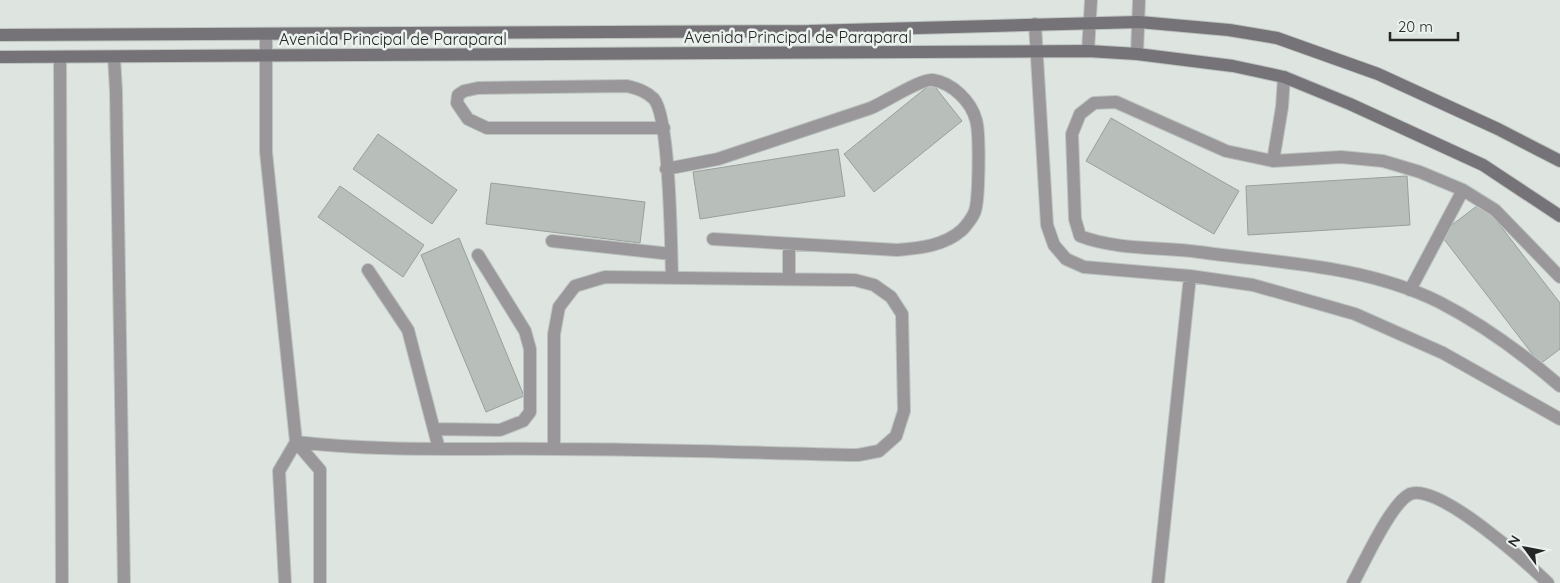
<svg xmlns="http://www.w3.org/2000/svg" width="1560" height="583" font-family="Quicksand,sans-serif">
	<rect width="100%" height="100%" fill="#dee5e1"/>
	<!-- building -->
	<path fill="#b8bfbb" stroke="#999f9b" d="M932 83 962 121 874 192 844 154Z
		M1111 118 1239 191 1214 234 1086 161Z
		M378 134 457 190 432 224 353 169Z
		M838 149 845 196 700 219 693 172Z
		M1407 176 1410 225 1248 235 1246 186Z
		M491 183 645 202 640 243 486 224Z
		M340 186 424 245 403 277 318 217Z
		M1482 202 1560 303V349L1540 364 1440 234Z
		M459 238 524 396 486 412 421 255Z"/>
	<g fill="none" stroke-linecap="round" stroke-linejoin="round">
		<!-- street casing -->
		<g stroke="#bdc3bf" stroke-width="14">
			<path id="street" d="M1035 24 1047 225 1054 245 1066 259 1084 267 1190 276 1253 285 1355 314 1443 353 1560 419
				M266 34V152L296 442 279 471 285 583
				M1088 51 1091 0
				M1137 54 1139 0
				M60 57 62 583
				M114 57 116 91 124 583
				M664 128H487L468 119 457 103 458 95 464 91 478 88 627 86C638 89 646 91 654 99 670 118 671 247 672 278
				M1273 161 1282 107 1284 77
				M666 169 718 159 871 108C885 102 922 78 933 80 952 83 971 101 976 120 980 133 979 199 975 211 973 217 966 226 962 230 944 246 920 248 897 250L713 239
				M552 241 671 254
				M789 245V279
				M368 270 408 330 439 449
				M1560 277 1495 210 1463 190 1420 172 1383 161 1341 157 1273 161 1226 151 1116 102 1094 103 1080 114 1072 134 1075 219 1080 236C1116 250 1161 247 1199 252 1279 263 1365 265 1439 302 1482 324 1523 354 1560 386
				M1410 290 1463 190
				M434 429 500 430 523 421 530 412V349L525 331 478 255
				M296 442C382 452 468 448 554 449 656 449 757 453 858 455L879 451 896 436 904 411 902 314 891 297 874 285 855 280 605 277 575 286 559 307 554 334V449
				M296 442 320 470V583
				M1158 583 1190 276
				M1353 583C1364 563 1391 503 1410 494 1438 482 1527 563 1548 583"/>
		</g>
		<!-- secondary casing -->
		<g stroke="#bdc3bf" stroke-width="14">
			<path id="secondary" d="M0 35 809 31 1139 22 1229 30 1277 38 1378 74 1498 129 1560 161
				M0 57 1088 51 1137 54 1233 66 1284 77 1350 104 1483 165 1560 216"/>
		</g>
		<!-- street -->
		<use href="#street" stroke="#99979a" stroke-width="12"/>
		<!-- secondary -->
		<use href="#secondary" stroke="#757377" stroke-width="12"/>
	</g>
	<g text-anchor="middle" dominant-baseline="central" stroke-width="5" stroke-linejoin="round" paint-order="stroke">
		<!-- street labels -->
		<g font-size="16" fill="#252726" stroke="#ebf2ee">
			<text x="798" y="37">Avenida Principal de Paraparal</text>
			<text x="393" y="39">Avenida Principal de Paraparal</text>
		</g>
	</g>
	<!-- north arrow -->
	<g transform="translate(1525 548) rotate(302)" stroke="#ebf2ee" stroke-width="4" paint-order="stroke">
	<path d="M0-4L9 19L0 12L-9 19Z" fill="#252726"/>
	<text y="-8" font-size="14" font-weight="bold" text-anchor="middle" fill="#252726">N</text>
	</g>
	<!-- scale -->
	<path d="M1390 32v8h68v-8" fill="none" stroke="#252726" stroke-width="2.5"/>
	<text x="1398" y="32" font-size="15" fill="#252726" stroke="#ebf2ee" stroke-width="4" paint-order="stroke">20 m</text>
</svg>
